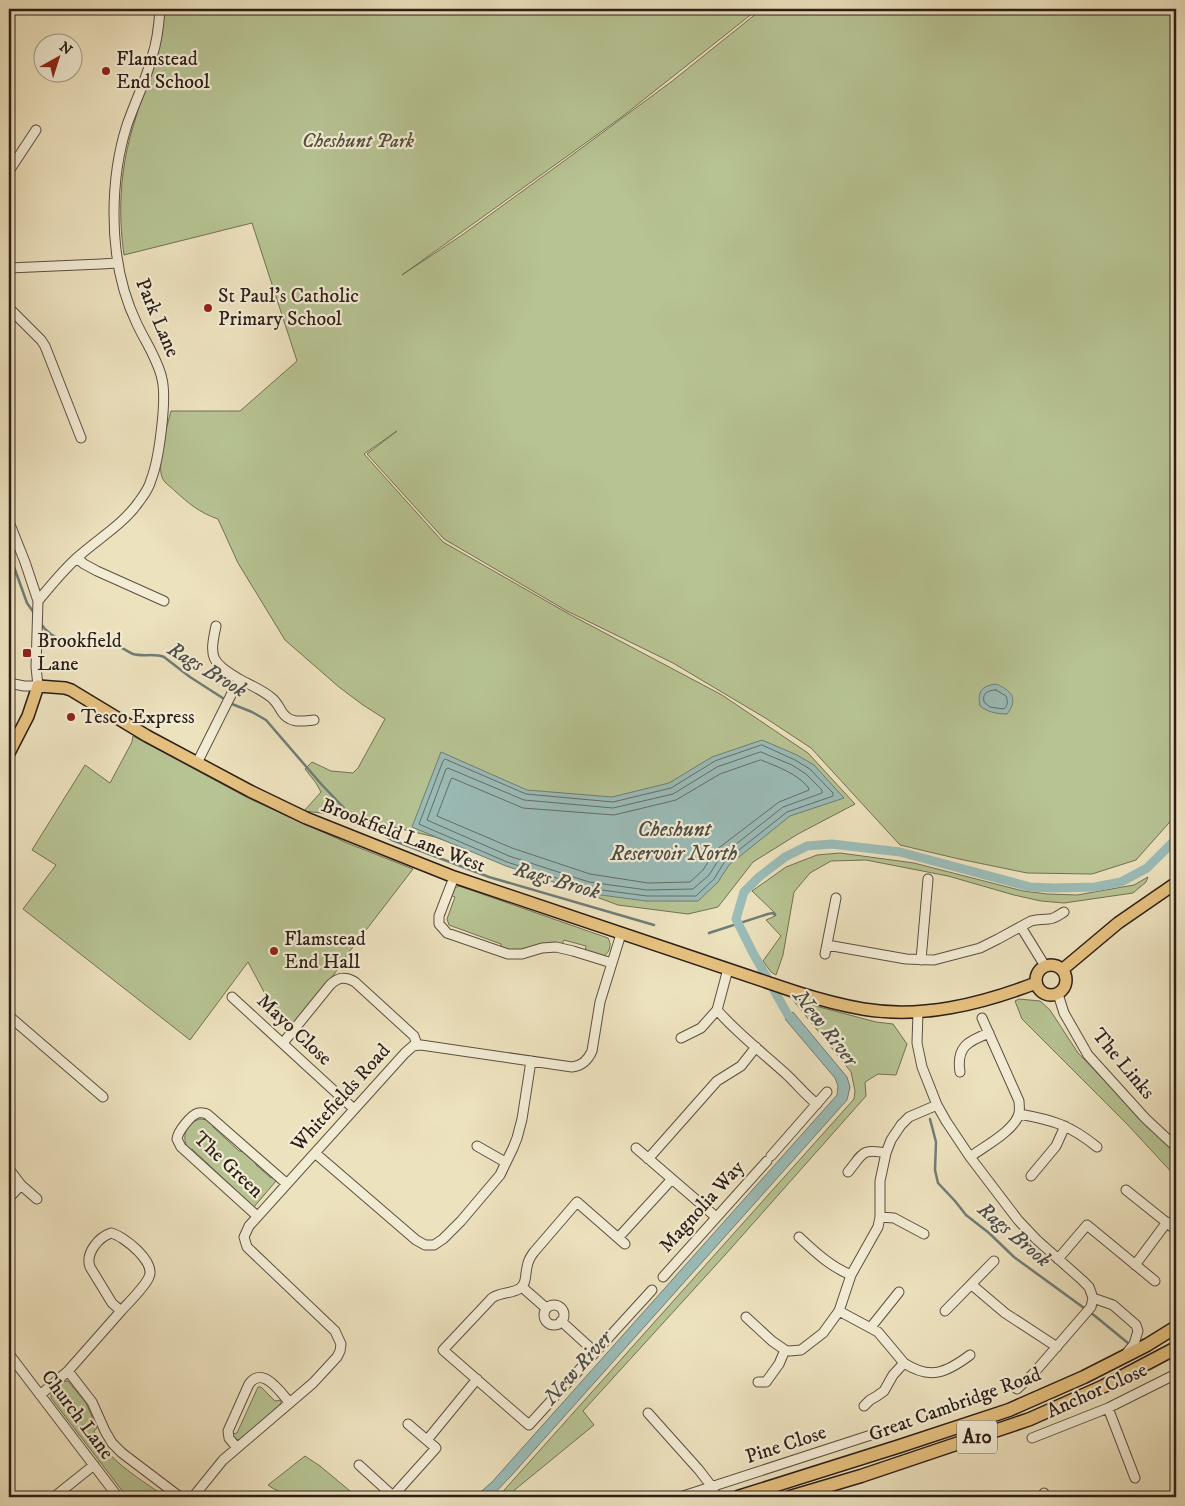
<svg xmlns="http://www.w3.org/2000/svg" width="1185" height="1506" font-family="'IM FELL DW Pica',serif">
	<rect width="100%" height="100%" fill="#ede2be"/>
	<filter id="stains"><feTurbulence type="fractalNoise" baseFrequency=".004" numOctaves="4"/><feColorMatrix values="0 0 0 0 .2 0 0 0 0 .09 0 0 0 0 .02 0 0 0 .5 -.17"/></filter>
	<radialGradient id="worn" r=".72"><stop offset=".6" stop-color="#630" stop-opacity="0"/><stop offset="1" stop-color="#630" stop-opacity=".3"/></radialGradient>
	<!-- green -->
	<path fill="#b7c393" stroke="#727055" d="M164 9H758L623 116 402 275 462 235 564 161 671 82 762 9H1176V815L1136 860 1092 874 1027 873 959 859 900 845 811 748 767 719 673 663 567 611 444 539 367 454 397 431 364 454 443 542 569 614 722 695 808 753 855 804 798 834 753 862 718 907 688 914 618 905 435 837 347 816 304 811 321 792 316 783 305 769 312 762 331 771 353 773 358 768 385 719 363 705 339 687 285 640 238 563 218 519C200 513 188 503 175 491 171 487 164 483 162 477 157 464 167 425 171 411H240L297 361 252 223 124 255C118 213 120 172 132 130 140 101 152 72 160 43 162 32 163 20 164 9Z
		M133 736 248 798 347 843 413 869 346 956 335 973 286 1033 248 962 190 1040 23 909 56 865 32 850 85 765 110 783 132 742Z
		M840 853 914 863 1023 891 1047 894 1077 895 1134 885 1148 877 1146 882 1133 893 1064 903 1041 901 1014 895 948 876 866 860 831 861 810 873 794 892 783 955 776 975 771 972 763 961 781 936 766 920 775 916 776 914 752 891 786 867 817 855Z
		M459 886 608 938C612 944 610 952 604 956L585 952 586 946 564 940 562 944 526 950H501V944L449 925 447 919 455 897 450 895 454 888Z
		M1019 999 1040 1001 1050 1010 1078 1053 1176 1154V1177L1127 1124 1022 1019 1015 1001Z
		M793 1000 876 1022 893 1024 907 1044 896 1075 878 1074 865 1082 866 1096 725 1255 583 1411 594 1425 506 1497H498L854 1099 855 1091 851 1072Z
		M200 1119 209 1120 215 1124 213 1127 239 1151 246 1152 256 1161V1165L271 1178 273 1176 276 1181 254 1207 192 1149 190 1151C180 1139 185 1124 200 1119Z
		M68 1381 86 1403 97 1428 94 1431C104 1457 138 1478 160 1493L164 1490 175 1497H127L51 1398V1393L62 1382Z
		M258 1387H261L275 1401 281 1400V1403L279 1407 240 1440 234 1439 232 1434 237 1433Z
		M305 1456 320 1466 356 1496C327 1494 293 1504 268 1485Z"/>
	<!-- water -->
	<path fill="#9bbcb8" stroke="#6f7d78" d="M996 684C1011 690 1019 699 1007 714 996 714 988 712 980 706 977 691 982 686 996 684Z
		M762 740 797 755 814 765 844 798 790 816 729 865 718 882 698 901H646L586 893 506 866 412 827 441 752 527 790 612 797 669 783 712 757Z
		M793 1012 847 1077 850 1087 847 1100 511 1476 491 1497H475L492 1482 837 1095 838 1086 835 1078 785 1019Z"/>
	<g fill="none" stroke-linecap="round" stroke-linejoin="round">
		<!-- shore -->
		<path stroke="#646d68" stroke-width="1" d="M996 690 1006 696C1008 701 1008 705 1004 709L990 707 984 702C982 693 988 690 996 690Z
			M762 745 795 760 810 769 833 793V796L787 812 725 861 714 879 696 896H647L587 888 507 862 421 825 419 824 443 761 445 759 526 794 613 802 671 788 715 761Z
			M761 752 792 765 806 774 822 790V793L783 807 721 856 709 875 693 889 647 890 589 882 509 856 427 820 446 769 448 768 524 800 613 808 673 794 717 767Z
			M761 760C778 767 796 773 808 787L809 790 779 802 716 850 703 870 690 882 648 883 590 874 512 848 437 816 451 779 452 778 523 808 614 815 676 800 720 774Z"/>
		<!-- stream -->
		<path stroke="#6f7d78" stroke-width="2.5" d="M9 553 27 603 34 613
			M41 624C51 640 78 648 96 647 102 647 107 644 112 645 120 645 126 651 133 654 143 657 154 653 164 657L190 677 232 704 252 712 266 720 322 785 344 808
			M347 810 363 824 392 840 489 877 654 925
			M709 933 768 914 773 913 775 915
			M930 1119 936 1142 935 1170 938 1183 955 1201 966 1215 989 1233 1014 1257 1095 1316 1128 1343"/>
		<!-- canal -->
		<path stroke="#9bbcb8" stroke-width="9" d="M796 1023 788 1015 753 953 736 919 744 892 759 877 785 857 807 846 832 844 900 852 1030 887 1053 888 1095 887 1121 882 1147 868 1176 839"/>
		<!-- minor casing -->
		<g stroke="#5c4f41" stroke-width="11">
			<path id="minor" d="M9 171 36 130
				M9 268 101 264 117 263
				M9 308 41 340 45 346 81 438
				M9 522 25 562 38 601 36 667 38 686H24L9 683
				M77 558 84 564 97 571 164 601
				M38 601C51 585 64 569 79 556 98 539 123 524 138 503 143 496 149 489 151 480 159 460 167 400 162 379 158 360 146 343 137 324 120 289 114 254 114 214 114 185 118 153 127 125 135 102 146 80 152 57 157 42 159 25 160 9
				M239 679C250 685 263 690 273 699 277 703 279 707 282 712 290 724 302 721 314 720
				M197 763 239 679C211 662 209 658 216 626
				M454 877 439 916V924L447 933 508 954H522L542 948 556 947 573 951 612 963
				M1021 927 1045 966
				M827 945 906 959 934 960 980 948 998 939 1031 921C1038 919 1042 920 1049 919 1054 919 1059 915 1064 912
				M825 954 836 898
				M921 960 928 879
				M728 969 717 1010C738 1034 763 1053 786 1074 797 1084 805 1095 817 1104
				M1058 994 1064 1013 1088 1055 1145 1118 1176 1147
				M232 997 354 1109
				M918 1012 917 1043 922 1067 937 1105 946 1121 970 1157 1018 1220 1037 1240 1082 1280 1089 1287 1093 1298 1091 1307 1033 1374 1017 1389
				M9 1016 103 1097
				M681 1038 701 1028 717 1010
				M283 1043 330 985C338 977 345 976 355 982L414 1036 417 1045
				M960 1072C956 1047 968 1041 989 1033
				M1019 1114C1053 1120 1070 1125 1097 1147
				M477 1146 505 1162
				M315 1153 416 1240 425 1245H434L443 1239 461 1221 500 1175 513 1148 517 1138 522 1119 531 1061
				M771 1156 827 1092
				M970 1157C983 1147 1016 1130 1019 1113 1020 1109 1019 1105 1019 1101L982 1018
				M648 1159 717 1081 741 1066 756 1047
				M9 1169 21 1185 37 1199
				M848 1172C863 1154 861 1148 886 1153
				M1031 1176 1056 1146 1065 1126
				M672 1179 716 1217
				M1126 1190 1176 1230
				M9 1198 21 1185
				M257 1216 181 1147 177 1139C178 1131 191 1115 198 1113 202 1112 203 1113 207 1114L287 1184
				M880 1217 894 1218 924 1234
				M799 1237C815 1252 831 1267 851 1275
				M618 1238 672 1179 636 1148
				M625 1244 577 1202 534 1252C530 1257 528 1261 527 1267 525 1275 527 1284 519 1289 510 1294 501 1292 492 1298L443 1350 529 1425 652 1290
				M1058 1259 1087 1225 1155 1281
				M1135 1265 1167 1222
				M663 1277 767 1161
				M972 1285 1005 1313 1057 1347
				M522 1287 546 1308
				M1093 1298 1113 1305 1136 1325 1138 1331 1134 1344 1126 1354
				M544 1315a10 10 0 1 1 20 0a10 10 0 1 1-20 0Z
				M839 1311 878 1332 904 1363 893 1375 884 1391 877 1396 870 1400 864 1406
				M945 1311 994 1261
				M746 1317 772 1341 785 1350 789 1351 801 1350 823 1333 839 1311 851 1275 878 1227 880 1217V1181L886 1153 891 1140 901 1125 909 1117 937 1105
				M561 1321 595 1352
				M871 1327 899 1292
				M9 1354 118 1497
				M904 1363C930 1380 946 1373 970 1355
				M68 1371 92 1402 105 1431 112 1443 122 1453 180 1497
				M758 1382H766L779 1364 785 1350
				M40 1395 68 1371 121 1311 112 1303 90 1267C85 1253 99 1237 111 1233 124 1236 156 1262 149 1277 145 1287 128 1303 121 1311
				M1108 1408 1135 1478
				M648 1413 699 1470 712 1487 716 1497
				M1032 1438 1108 1408 1176 1374
				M427 1440 477 1379
				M237 1448 229 1438 228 1431 249 1384C263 1365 281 1393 290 1403
				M359 1465 393 1496 436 1448 408 1424
				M1044 1493 1045 1497
				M54 1497 94 1465
				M193 1497 223 1460 313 1383 337 1357 340 1351 341 1344 335 1331 247 1247 244 1237 249 1226 405 1053 413 1046 421 1045 572 1067C582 1066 588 1060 592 1051L600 1002 621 934
				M680 1497 871 1435"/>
		</g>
		<!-- major casing -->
		<g stroke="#2c1e17" stroke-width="14">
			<path id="major" d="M9 753 28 716 38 686 65 688 71 690 147 736 250 791 306 818 454 877 796 992C818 999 840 1005 863 1009 922 1019 981 1004 1036 983
				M1036 980a15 15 0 1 1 30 0a15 15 0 1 1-30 0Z
				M1062 970 1118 923 1176 883"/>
		</g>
		<!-- highway casing -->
		<g stroke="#2c1e17" stroke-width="15">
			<path id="highway" d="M738 1497 900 1446 1009 1410 1084 1377 1147 1345 1176 1327
				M790 1497 861 1476 1030 1419 1104 1386 1176 1348"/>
		</g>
		<!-- minor -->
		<use href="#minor" stroke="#f3ecd5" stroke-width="9"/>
		<!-- major -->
		<use href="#major" stroke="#e6c17f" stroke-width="11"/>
		<!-- highway -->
		<use href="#highway" stroke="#e6c17f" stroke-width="12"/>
	</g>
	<!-- markers -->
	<g fill="#8f2418" stroke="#f3ecd5" stroke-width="2">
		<circle cx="106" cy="71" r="5"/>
		<circle cx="208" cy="308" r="5"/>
		<rect x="22" y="648" width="10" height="10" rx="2.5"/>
		<circle cx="71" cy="717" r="5"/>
		<circle cx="274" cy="951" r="5"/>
	</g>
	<g text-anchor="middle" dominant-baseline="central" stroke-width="4.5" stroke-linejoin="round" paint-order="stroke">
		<!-- shield labels -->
		<rect fill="#f3ecd5" stroke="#685c50" stroke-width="1" x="957" y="1420.5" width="40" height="33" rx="4"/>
		<g font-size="19" font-weight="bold" fill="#2c1e17">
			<text x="977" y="1437">A10</text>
		</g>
		<!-- poi labels -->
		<g font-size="20" fill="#2c1e17" stroke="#f3ecd5" text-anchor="start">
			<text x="116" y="59">Flamstead<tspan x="116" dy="23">End School</tspan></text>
			<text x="218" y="296">St Paul's Catholic<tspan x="218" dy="23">Primary School</tspan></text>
			<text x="37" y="641">Brookfield<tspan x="37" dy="23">Lane</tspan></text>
			<text x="81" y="717">Tesco Express</text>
			<text x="284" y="939">Flamstead<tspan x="284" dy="23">End Hall</tspan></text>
		</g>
		<!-- park labels -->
		<g font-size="20" font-style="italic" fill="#56503c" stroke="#f3ecd5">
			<text x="358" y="141">Cheshunt Park</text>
		</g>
		<!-- street labels -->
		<g font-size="20" fill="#2c1e17" stroke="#f3ecd5">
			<text transform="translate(157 318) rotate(67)">Park Lane</text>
			<text transform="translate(403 836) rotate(21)">Brookfield Lane West</text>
			<text transform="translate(294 1030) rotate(43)">Mayo Close</text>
			<text transform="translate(1123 1064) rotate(50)">The Links</text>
			<text transform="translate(341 1098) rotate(-48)">Whitefields Road</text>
			<text transform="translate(228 1165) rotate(43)">The Green</text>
			<text transform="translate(702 1207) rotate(-48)">Magnolia Way</text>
			<text transform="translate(1097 1391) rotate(-24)">Anchor Close</text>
			<text transform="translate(955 1405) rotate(-20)">Great Cambridge Road</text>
			<text transform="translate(77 1415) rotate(53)">Church Lane</text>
			<text transform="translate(786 1445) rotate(-18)">Pine Close</text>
		</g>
		<!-- water labels -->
		<g font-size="21" font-style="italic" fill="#4d4d47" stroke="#f3ecd5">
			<text transform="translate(207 670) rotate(31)">Rags Brook</text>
			<text x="674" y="830">Cheshunt<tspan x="674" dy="24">Reservoir North</tspan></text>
			<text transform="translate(557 881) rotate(16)">Rags Brook</text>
			<text transform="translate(825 1028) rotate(52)">New River</text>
			<text transform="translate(1014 1235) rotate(40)">Rags Brook</text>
			<text transform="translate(578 1368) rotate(-48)">New River</text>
		</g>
	</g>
	<!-- margin -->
	<rect width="1185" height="1506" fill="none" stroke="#ede2be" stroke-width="30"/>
	<rect x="10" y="10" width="1165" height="1486" fill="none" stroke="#2c1e17" stroke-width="2.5"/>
	<rect x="15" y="15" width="1155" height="1476" fill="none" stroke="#2c1e17"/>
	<!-- north arrow -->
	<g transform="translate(58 58) rotate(39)"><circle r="24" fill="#f3ecd5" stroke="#a39a89"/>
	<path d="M0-4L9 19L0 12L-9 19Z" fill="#8f2418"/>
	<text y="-8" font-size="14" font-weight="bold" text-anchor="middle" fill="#2c1e17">N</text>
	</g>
	<rect width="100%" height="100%" filter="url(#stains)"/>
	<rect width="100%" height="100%" fill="url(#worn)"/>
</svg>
